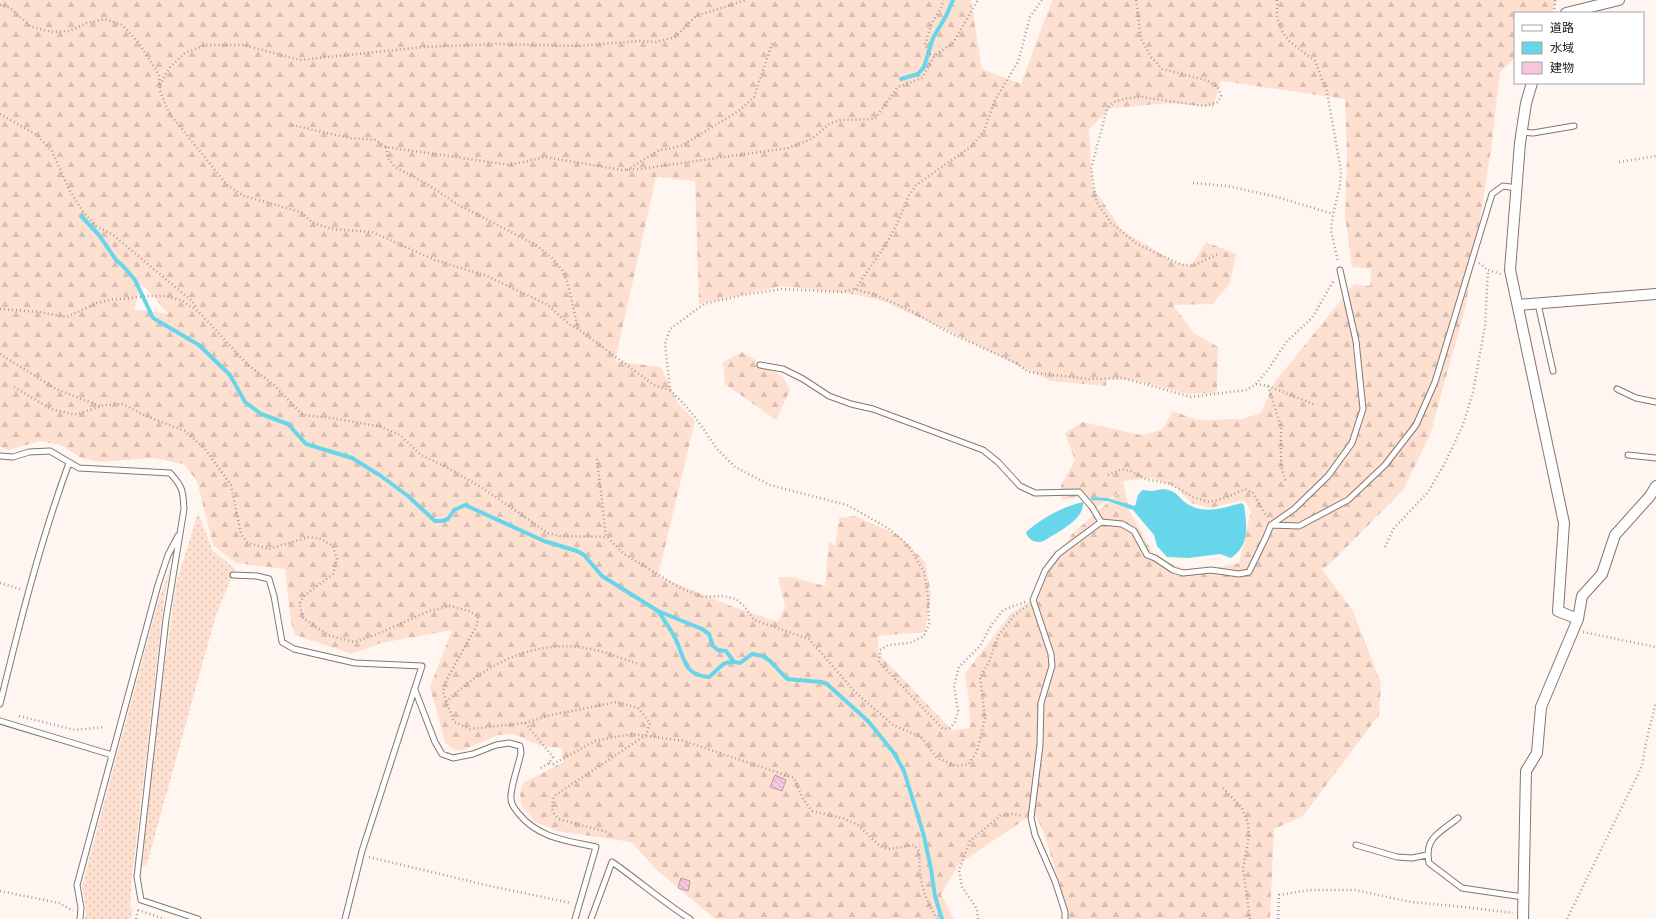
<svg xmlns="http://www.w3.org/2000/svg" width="1656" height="919" font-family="'Playfair Display','Noto Sans JP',serif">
	<defs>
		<pattern id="grass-dots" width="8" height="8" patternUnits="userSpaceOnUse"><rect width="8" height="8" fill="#fee0d1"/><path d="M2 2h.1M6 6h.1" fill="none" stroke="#d9bfb3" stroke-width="1.8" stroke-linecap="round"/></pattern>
		<pattern id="forest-firs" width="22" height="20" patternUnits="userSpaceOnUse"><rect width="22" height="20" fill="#fee0d1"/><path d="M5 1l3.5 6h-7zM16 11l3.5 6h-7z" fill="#d9bfb3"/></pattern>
		<pattern id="building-back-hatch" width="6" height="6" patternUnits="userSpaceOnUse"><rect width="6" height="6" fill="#f8c6dd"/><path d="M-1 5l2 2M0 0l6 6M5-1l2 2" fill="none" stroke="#d4a9bd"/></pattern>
	</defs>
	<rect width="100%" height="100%" fill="#fff6f2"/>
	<!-- grass -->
	<path fill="url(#grass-dots)" d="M198 513 213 551 235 569 216 615 147 864 142 867 157 722 176 584Z
		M171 565 165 592 132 877 130 908 133 910 131 919H85L86 910 82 886 157 606Z"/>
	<!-- forest -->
	<path fill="url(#forest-firs)" fill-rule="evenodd" d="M0 0H971L982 69 1021 84 1047 13 1053 0H1557L1552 13H1515V58L1500 72 1491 150 1466 305 1430 435 1403 490 1331 563 1322 569 1353 611 1381 683 1379 715 1303 816 1274 829 1270 919H1062L1060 885 1043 830 1034 813 959 864 941 895 954 919H715L657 870 631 842 557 831 535 822 521 805 520 792 523 783 563 762 562 748 541 746 514 734 498 735 461 751 453 749 445 742 430 687 452 630 381 643 352 654 295 635 291 622 285 569 236 563 213 545 197 481 184 464 153 458 99 462 81 458 61 445 40 441 9 450 0 447ZM1221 81 1345 99 1347 153 1345 216 1352 267 1371 269 1370 286 1354 284 1274 383 1261 413 1242 419 1197 420 1173 411 1162 430 1141 435 1083 422 1065 433 1075 460 1061 485 1062 500 1083 496 1090 512 1121 491 1072 534 1032 600 1011 613 965 674 969 700 970 728 952 730 878 653V636L925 632 931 594 925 562 898 535 855 516 839 518 835 546 829 540 825 586 791 577H778L785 607 778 622 731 606 658 576 695 421 678 403 661 367 615 361 656 177 695 181 699 304 782 286 852 294 883 301 953 333 1050 381 1106 386 1107 379 1134 380 1188 394 1217 393 1218 347 1194 333 1173 305 1213 304 1230 283 1236 254 1206 242 1191 266 1173 262 1121 229 1092 186 1089 129 1111 108 1172 103 1213 107ZM141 284H142L169 314 134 309ZM1153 478 1177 487 1191 503 1210 508 1244 500 1251 511 1239 563 1195 572 1156 559 1129 510 1123 481Z
		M742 352 783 377 790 390 776 420 725 384 723 362Z"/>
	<!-- water -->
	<path fill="#67d6ea" d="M1163 489C1177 491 1176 495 1186 503 1203 515 1223 508 1241 503L1244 505C1247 526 1250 545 1231 558L1220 554 1188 558 1167 557 1157 546 1154 535 1133 510 1108 501 1091 500V497L1107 498 1135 506 1138 495 1142 490 1152 491Z
		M1083 502C1085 520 1057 532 1044 541 1036 544 1028 540 1026 532 1042 518 1062 507 1083 502Z"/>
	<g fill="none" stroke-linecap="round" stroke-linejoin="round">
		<!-- stream -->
		<path stroke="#67d6ea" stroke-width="4" d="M901 79 918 74 924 67 933 38 946 16 953 0
			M81 216 99 235 116 260 123 266 135 280 153 318 199 345 230 375 245 402 261 414 288 424 306 444 352 458 381 476 408 496 435 521H442L448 519 454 510 465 505 544 541 577 551 584 555 602 576 658 611 702 629 709 634 713 646 718 650 726 651 734 662
			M658 611C664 620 670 628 675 638 685 657 682 675 709 677 721 668 722 659 740 663L752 654 763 656 770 661 787 679 821 682 827 684 868 721 894 753 904 771 924 836 931 869 935 896 942 919"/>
	</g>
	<!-- building -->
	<path fill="url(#building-back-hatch)" stroke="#ad9fa6" d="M775 775 786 780 782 791 770 787Z
		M681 878 690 881 688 891 678 888Z"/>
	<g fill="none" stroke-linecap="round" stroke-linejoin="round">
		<!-- service casing -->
		<g stroke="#837670" stroke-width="7">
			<path id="service" d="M1522 132 1533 133 1574 126
				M1538 304 1553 371
				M760 365 783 369 803 379 829 396 851 404 873 409 983 450 998 462 1020 486 1035 493 1079 492 1092 507 1101 522
				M1617 389 1636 398 1656 402
				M1628 455 1656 458
				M0 456 13 457 29 452 50 451 79 468 170 473C183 487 183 491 184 509L166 619 137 877 141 900 198 919
				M1271 525 1299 526 1348 500 1385 465 1416 425 1435 382 1492 194 1503 186 1517 188
				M233 575 257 576 269 579 274 596 282 642 294 649 355 663 422 666 362 851 345 919
				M415 690 435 742 442 754 453 758 473 754 496 745 509 743 520 746 521 753C518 767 512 782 511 795 510 803 514 808 519 814 538 838 568 841 596 847L575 919
				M0 704C20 622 40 542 69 463
				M0 721 112 755
				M1458 818C1440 833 1424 837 1429 863L1462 888 1523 897
				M1356 845 1397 857 1412 858 1427 855
				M80 919 81 908 77 885 158 585 168 555 178 536
				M591 919 612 862C638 880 663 902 690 919
				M1065 919V912L1055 881 1035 835 1031 818 1040 745 1041 703 1052 666 1051 654 1033 600 1045 571 1058 554 1101 522 1122 524 1134 531 1147 555 1155 558 1173 570 1183 573 1211 570 1239 574 1249 572 1266 537 1271 525 1294 509 1328 476 1352 443 1363 409 1356 341 1340 270"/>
		</g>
		<!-- minor casing -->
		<g stroke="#837670" stroke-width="12">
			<path id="minor" d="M1566 13 1619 0
				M1532 83 1526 103 1520 143 1510 270 1564 523 1558 611 1578 619
				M1518 305 1656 294
				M1523 919 1526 771 1537 753 1541 707 1578 619 1582 596 1602 574 1615 535 1650 496 1656 486"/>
		</g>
		<!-- path -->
		<path stroke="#a59e9a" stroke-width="2.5" stroke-dasharray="1 3" stroke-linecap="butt" d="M1136 0 1141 39 1151 57 1162 69 1206 80 1218 87 1221 96 1218 102 1204 106 1142 97 1128 98 1114 102 1107 109 1091 169 1096 201 1111 223 1137 244 1182 265H1195L1218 254
			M1277 0V16L1281 30 1289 41 1315 61 1327 92 1341 171 1340 186 1333 214 1331 231 1338 262
			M0 5 10 8 30 26 51 32 69 31 87 23 105 19 122 25 139 43 159 75 160 91 169 113 227 185 244 196 301 212 313 223 332 229 372 232 435 260 487 276 548 305 570 325 578 329 654 385 670 390
			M1554 13 1555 0
			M935 55 930 54 925 45 931 25 942 6 943 0
			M160 85 169 68 185 53 205 45H244L300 60 424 47 497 44 578 46 639 41 656 42 675 37 696 16 746 0
			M0 114 37 135 52 151 70 191 84 213 97 227 112 234 192 301 197 309
			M292 125 349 138 375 140 386 147 510 165 545 157 622 170 639 169 788 148 812 139 830 123 841 120 875 119 898 87 922 78 935 55 953 43 978 0
			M386 147 388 158 395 167 427 184 457 204 536 245 552 258 562 270 568 284 578 329
			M1619 162 1656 156
			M627 170 659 150 673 148 683 145 740 110 754 97 773 41
			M1193 183 1228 186 1277 197 1333 214
			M1479 263 1488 270
			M855 289 885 246 896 226 908 197 916 185 972 146 984 131 995 100 1018 62 1030 17 1042 0
			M0 309 39 312 67 317 97 303 114 299H124L145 296H163L181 300 199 312 248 365 273 384 303 415 332 418 382 427 400 435 421 455 446 467 481 487 548 533 560 536 607 537
			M0 354 56 389 100 406
			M1256 384 1268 386 1316 405
			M1268 386 1281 427V466L1286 482
			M14 387 51 409 72 414H78L104 405 123 404 146 416 185 431 205 449 231 485 241 534 248 543 269 549 309 537 321 539 333 546 337 559 333 574 305 595 299 604 303 618 328 635 354 642 375 635 429 611 450 606 469 611 478 616 477 625 447 679 443 692 454 722 470 729 525 723 551 715 617 702 638 708 650 723 646 735 554 796C552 808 550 811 559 819L607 832
			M597 459 606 536 624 554 682 589 703 597 723 596 736 599 744 606 754 620 809 639 855 692 893 725 921 737 937 758 957 766 969 764 977 751 985 718 980 677 988 664 999 635 1014 616 1027 606
			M1108 475 1122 469 1130 471 1146 479 1171 484 1193 497 1209 502 1225 498 1245 489 1253 493 1267 517
			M1385 547 1394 528 1428 492 1445 463 1463 425 1473 392 1485 326 1488 270 1501 274
			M0 583 20 589
			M1025 602 1003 610 992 624 980 646 959 667 954 686 958 711 955 722 950 728 943 729 879 662 880 650 888 645 910 643 924 636 929 624 928 597 924 572 908 545 888 528 847 505 770 485 735 467 717 449 698 421 683 403 670 390 665 344 670 329 704 304 743 295 782 289 842 292 855 289 876 295 913 312 948 332 1016 363 1028 372 1089 379 1123 378 1191 397 1246 390 1256 384 1267 371 1287 341 1312 318 1334 280
			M1583 632 1656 647
			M446 702C486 664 537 636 595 650 609 653 624 659 638 664
			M19 716 75 730 105 727
			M525 723 553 757 549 763 539 769
			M549 763 553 764 595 741 632 734 684 741 794 778 803 799 812 811 845 819 858 825 879 845 888 849 914 845 919 851C920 882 921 891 937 919
			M1223 788 1242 808 1248 823 1249 836 1243 869 1250 919
			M369 857 490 886 571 903
			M0 891 59 903 73 911
			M138 910 165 919
			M136 919 138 910
			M978 919 977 909 962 887 959 870 970 841 1001 815 1012 814 1023 816
			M1278 919 1279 895 1309 890H1355L1411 902 1464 907 1513 913
			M1567 919 1642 766 1646 742 1656 702"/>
		<!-- service -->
		<use href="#service" stroke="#fff" stroke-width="5"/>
		<!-- minor -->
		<use href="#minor" stroke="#fff" stroke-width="10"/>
	</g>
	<!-- legend -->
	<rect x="1514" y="12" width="130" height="72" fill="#ffffff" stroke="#a4a3a1"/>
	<rect x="1522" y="25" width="20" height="6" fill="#ffffff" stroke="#a4a3a1"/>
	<text x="1550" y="32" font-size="12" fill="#1c1815">道路</text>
	<rect x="1522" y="42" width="20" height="12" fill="#67d6ea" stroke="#a4a3a1"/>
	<text x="1550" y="52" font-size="12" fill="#1c1815">水域</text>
	<rect x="1522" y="62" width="20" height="12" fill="#f8c6dd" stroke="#a4a3a1"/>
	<text x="1550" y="72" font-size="12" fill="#1c1815">建物</text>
</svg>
